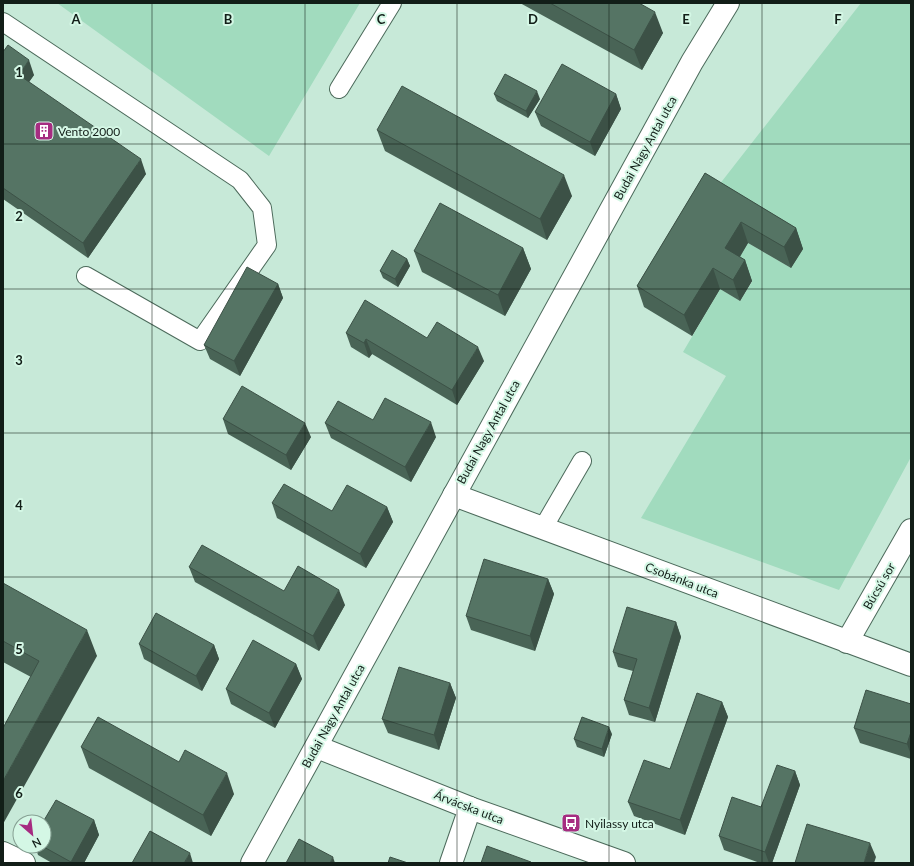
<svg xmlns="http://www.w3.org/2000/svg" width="914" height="866" font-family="Lato,sans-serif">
	<rect width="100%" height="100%" fill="#c7e9d8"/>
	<!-- green -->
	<path fill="#a1dbbe" d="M57 3H360L269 156Z
		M861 3H911V457L839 590 641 518 726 376 683 352 720 289 740 301 752 282 732 269 748 243 791 268 712 194Z"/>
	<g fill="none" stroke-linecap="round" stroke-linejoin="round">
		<!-- lane casing -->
		<g stroke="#4c6a5b" stroke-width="20">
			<path id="lane" d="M3 22 240 180 262 208 267 245 200 341 86 276
				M339 89 392 3
				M543 528 582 461"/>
		</g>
		<!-- street casing -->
		<g stroke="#4c6a5b" stroke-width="24">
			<path id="street" d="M454 495 911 665
				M847 642 911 530
				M3 853 24 863
				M451 863 470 808"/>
		</g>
		<!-- secondary casing -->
		<g stroke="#4c6a5b" stroke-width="24">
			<path id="secondary" d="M317 747 470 808 624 863
				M252 863 692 62 728 3"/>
		</g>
		<!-- lane -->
		<use href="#lane" stroke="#fff" stroke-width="18"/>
		<!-- street -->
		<use href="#street" stroke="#fff" stroke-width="22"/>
		<!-- secondary -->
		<use href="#secondary" stroke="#fff" stroke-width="22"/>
	</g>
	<!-- wall -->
	<path fill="#496456" d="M520 3H639L663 33 642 70Z
		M3 52 34 75 29 82 146 174 88 258 3 199Z
		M494 94 540 99 528 118 497 101Z
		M616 94 621 109 595 156 541 126 535 112Z
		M377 130 572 196 547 240 385 151Z
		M705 173 796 228 803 249 791 268 748 243 740 257 745 260 752 281 740 301 720 289 692 336 644 307 637 286Z
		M523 248 531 269 505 316 422 272 414 251Z
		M407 259 410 266 398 287 383 278 380 271Z
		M278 284 283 298 240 376 210 359 204 345Z
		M346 333 427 338 484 361 457 405 372 354 369 358 351 347Z
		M223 419 311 437 291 470 228 434Z
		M373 420 436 437 411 482 331 438 325 423Z
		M272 503 332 511 387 507 393 522 366 568 277 518Z
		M189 567 284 591 345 605 319 651 195 582Z
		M548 579 554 594 535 651 471 630 466 616Z
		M3 583 97 656 31 677 3 662Z
		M676 622 681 637 655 722 629 715 624 700 633 671 618 667 613 652Z
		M139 644 214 645 219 659 202 691 144 659Z
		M296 664 302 679 275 728 231 704 226 689Z
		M450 683 456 698 439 750 388 733 382 719Z
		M722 702 728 717 685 835 634 816 628 802 670 769Z
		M911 704V759L860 743 854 728Z
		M612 734 604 757 577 747 574 739Z
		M81 747 234 794 211 836 89 768Z
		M795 771 800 785 772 863H760L724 850 719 836 761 807Z
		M94 820 99 835 84 863H52L38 855 35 846H44Z"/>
	<!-- shaded-wall -->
	<path fill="#3c5146" d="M655 12 663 33 642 70 634 50Z
		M29 60 34 75 24 89 19 75Z
		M537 91 540 99 528 118 526 111Z
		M616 94 621 109 595 156 590 142Z
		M141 159 146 174 88 258 83 243Z
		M564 175 572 196 547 240 540 219Z
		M741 222 748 243 732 269 725 248Z
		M796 228 803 249 791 268 784 247Z
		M523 248 531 269 505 316 498 295Z
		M407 259 410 266 398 287 395 279Z
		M745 260 752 281 740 301 733 280Z
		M713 268 720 289 692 336 684 315Z
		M278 284 283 298 240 376 234 361Z
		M366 339 372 354 369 358 364 343Z
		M478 347 484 361 457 405 452 390Z
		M431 422 436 437 411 482 405 467Z
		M305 423 311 437 291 470 286 455Z
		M387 507 393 522 366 568 360 554Z
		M548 579 554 594 535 651 530 636Z
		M339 590 345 605 319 651 313 636Z
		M676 622 681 637 655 722 649 708Z
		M87 630 97 656 3 824V781Z
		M214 645 219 659 202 691 196 676Z
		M296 664 302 679 275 728 269 713Z
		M450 683 456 698 439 750 434 735Z
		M722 702 728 717 685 835 680 820Z
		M609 727 612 734 604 757 602 749Z
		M911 732V755L907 744Z
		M795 771 800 785 772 863H769L765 852Z
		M227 773 234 794 211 836 203 815Z
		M94 820 99 835 84 863H71V862Z
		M870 843 876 857 874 863H864Z
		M190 853 193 863H184Z
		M333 857 335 863H330Z"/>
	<!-- building -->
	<path fill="#557464" stroke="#3c5146" d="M550 3H639L655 12 634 50Z
		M8 45 29 60 19 75 141 159 83 243 3 188V52Z
		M562 64 616 94 590 142 535 112Z
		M505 74 537 91 526 111 494 94Z
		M402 86 564 175 540 219 377 130Z
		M705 173 796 228 784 247 741 222 725 248 745 260 733 280 713 268 684 315 637 286Z
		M440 203 523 248 498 295 414 251Z
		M392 250 407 259 395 279 380 271Z
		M247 267 278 284 234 361 204 345Z
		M365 300 427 338 437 322 478 347 452 390 366 339 364 343 346 333Z
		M242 386 305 423 286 455 223 419Z
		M385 398 431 422 405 467 325 423 338 401 373 420Z
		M284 484 332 511 347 485 387 507 360 554 272 503Z
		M202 545 284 591 298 566 339 590 313 636 189 567Z
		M484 559 548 579 530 636 466 616Z
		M3 583 87 630 3 781V728L39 661 3 641Z
		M627 607 676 622 649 708 624 700 637 659 613 652Z
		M156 613 214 645 196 676 139 644Z
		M253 640 296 664 269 713 226 689Z
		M399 667 450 683 434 735 382 719Z
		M866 690 911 704V732L907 744 854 728Z
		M697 693 722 702 680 820 628 802 644 760 670 769Z
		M98 717 179 762 185 750 227 773 203 815 81 747Z
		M582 717 609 727 602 749 574 739Z
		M777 765 795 771 765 852 719 836 732 797 761 807Z
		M56 800 94 820 71 862 42 846H44V822H43Z
		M807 824 870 843 864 863H795Z
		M150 831 190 853 184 863H132Z
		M299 839 333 857 330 863H286Z
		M487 846 531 862V863H481Z
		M390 857 408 863H388Z"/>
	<!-- grid -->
	<path fill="none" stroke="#121e18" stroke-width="1" stroke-opacity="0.55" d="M152 3V863M305 3V863M457 3V863M609 3V863M762 3V863M3 144H911M3 289H911M3 433H911M3 577H911M3 722H911"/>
	<!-- icons -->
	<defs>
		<g id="building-square" transform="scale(1)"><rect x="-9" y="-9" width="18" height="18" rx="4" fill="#a62c81" stroke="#d4f7e5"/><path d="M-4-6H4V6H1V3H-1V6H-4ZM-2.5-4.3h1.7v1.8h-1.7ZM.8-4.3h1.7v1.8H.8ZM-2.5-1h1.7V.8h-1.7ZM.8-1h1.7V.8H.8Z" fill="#fff"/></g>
		<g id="bus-square" transform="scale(1)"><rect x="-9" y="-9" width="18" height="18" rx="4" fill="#a62c81" stroke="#d4f7e5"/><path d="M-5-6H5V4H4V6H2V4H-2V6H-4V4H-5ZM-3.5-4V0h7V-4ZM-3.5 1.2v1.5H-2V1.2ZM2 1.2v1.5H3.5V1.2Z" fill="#fff"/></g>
	</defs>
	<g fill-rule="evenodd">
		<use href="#building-square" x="44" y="131"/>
		<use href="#bus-square" x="571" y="823"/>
	</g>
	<g text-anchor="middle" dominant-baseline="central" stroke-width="4" stroke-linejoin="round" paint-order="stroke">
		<!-- poi labels -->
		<g font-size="12" fill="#121e18" stroke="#d4f7e5" text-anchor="start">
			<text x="58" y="131">Vento 2000</text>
			<text x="585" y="823">Nyilassy utca</text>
		</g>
		<!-- street labels -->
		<g font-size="12" fill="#121e18" stroke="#d4f7e5">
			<text transform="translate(645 148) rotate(-61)">Budai Nagy Antal utca</text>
			<text transform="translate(488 432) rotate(-61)">Budai Nagy Antal utca</text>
			<text transform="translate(682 580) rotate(21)">Csobánka utca</text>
			<text transform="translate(879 586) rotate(-60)">Búcsú sor</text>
			<text transform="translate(333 716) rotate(-61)">Budai Nagy Antal utca</text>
			<text transform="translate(469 807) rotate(21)">Árvácska utca</text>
		</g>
	</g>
	<g font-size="13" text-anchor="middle" font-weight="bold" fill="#121e18" stroke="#d4f7e5" stroke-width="4" stroke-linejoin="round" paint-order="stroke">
		<text x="76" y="24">A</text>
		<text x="228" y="24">B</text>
		<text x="381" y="24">C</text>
		<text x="533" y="24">D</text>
		<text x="686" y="24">E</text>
		<text x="838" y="24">F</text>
		<text x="19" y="77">1</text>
		<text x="19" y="221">2</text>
		<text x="19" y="365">3</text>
		<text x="19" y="510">4</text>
		<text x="19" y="654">5</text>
		<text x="19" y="798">6</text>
	</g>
	<!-- border -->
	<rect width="914" height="866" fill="none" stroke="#121e18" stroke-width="8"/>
	<!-- north arrow -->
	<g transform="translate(32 834) rotate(152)"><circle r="19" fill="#d4f7e5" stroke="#86a093"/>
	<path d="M0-3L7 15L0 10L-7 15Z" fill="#a62c81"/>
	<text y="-6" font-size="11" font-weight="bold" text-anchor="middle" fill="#121e18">N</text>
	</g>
</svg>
